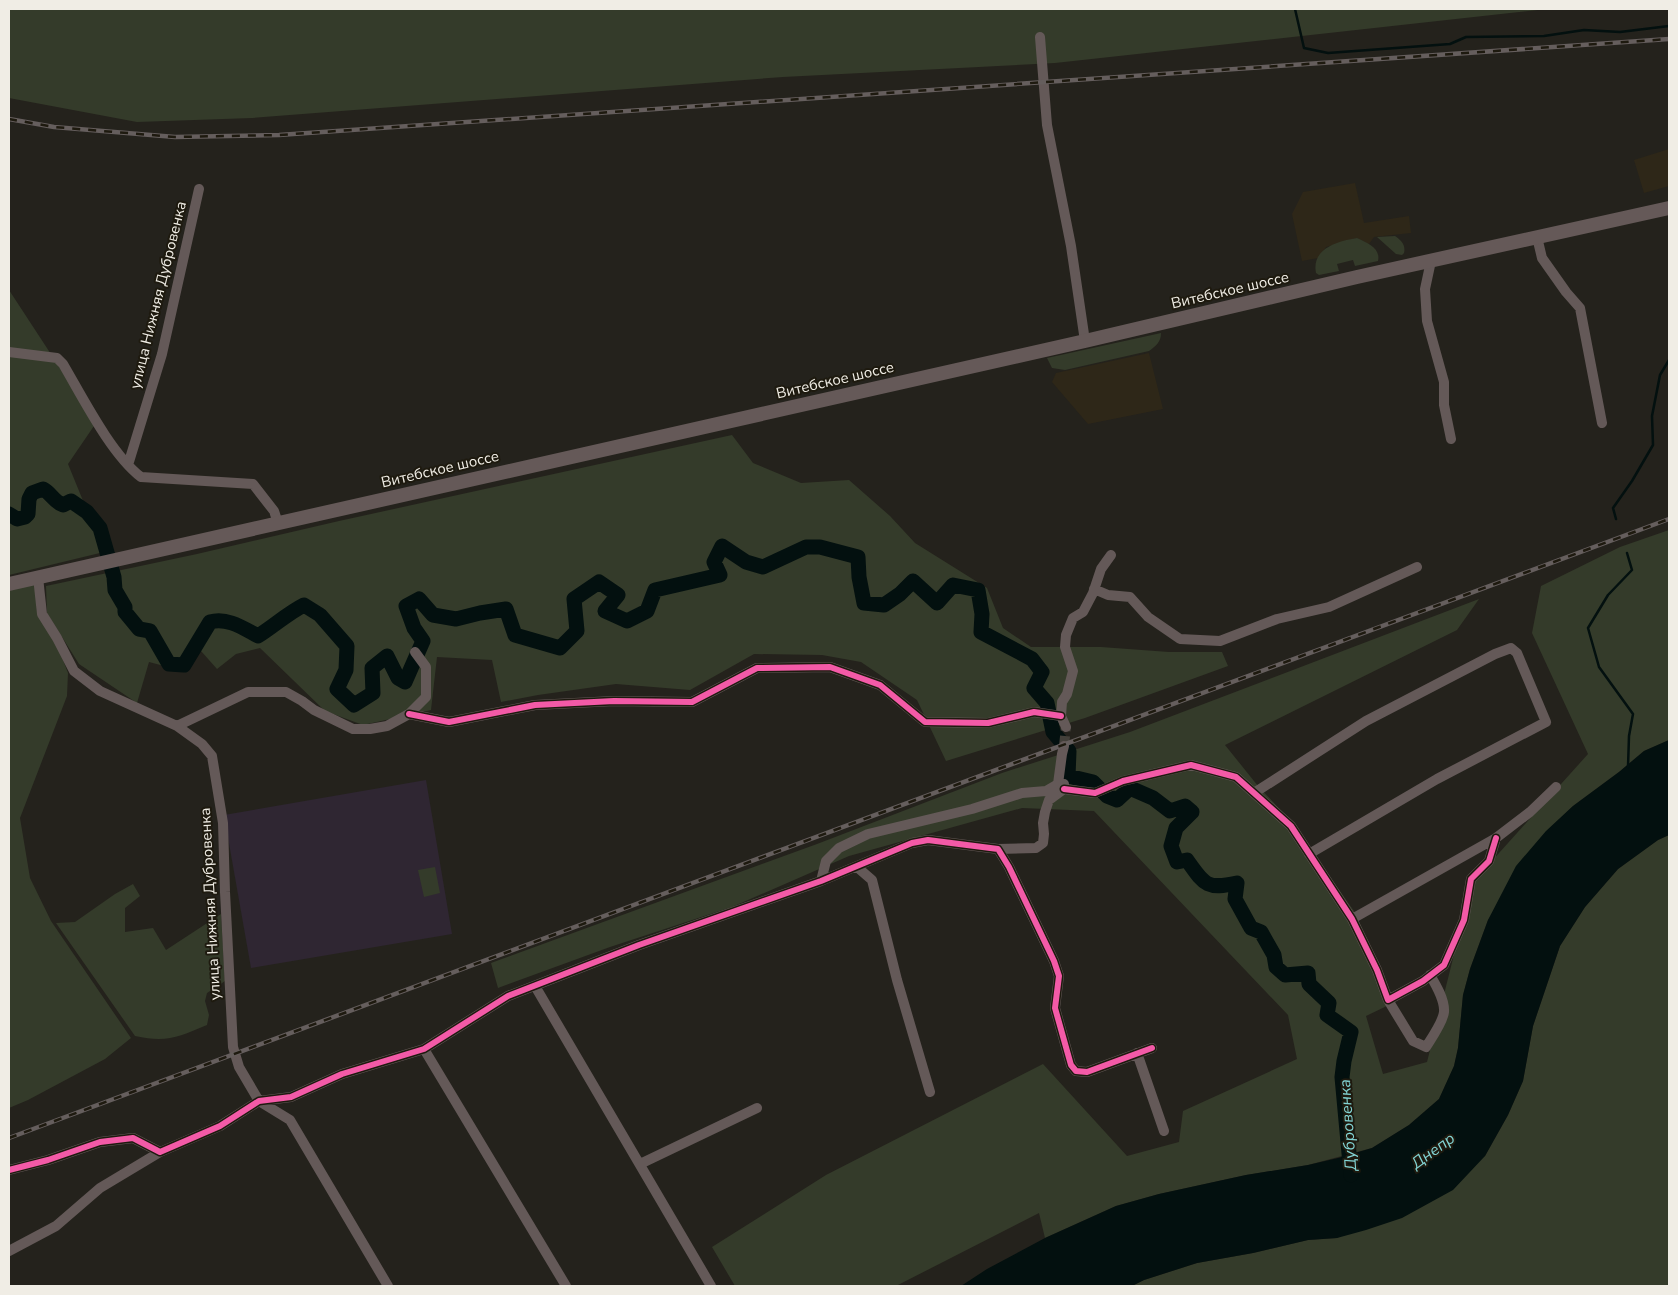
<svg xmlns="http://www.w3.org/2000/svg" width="1678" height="1295" font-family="'Nunito Sans',sans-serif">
	<rect width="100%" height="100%" fill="#24221c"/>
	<!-- built -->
	<path fill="#2e2718" d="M1669 149V186L1644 193 1634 160Z
		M1355 183 1364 223 1409 216 1411 233 1374 237 1369 244 1357 238 1326 247 1318 258 1302 261 1292 214 1303 192Z
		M1149 353 1163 409 1088 424 1052 382 1056 373Z"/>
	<!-- education -->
	<path fill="#2f2632" d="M426 780 452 934 251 968 224 815Z"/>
	<!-- green -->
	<path fill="#343b2a" d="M9 9H1547L1055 63 783 77 252 118 137 122 9 98Z
		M1395 236C1401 240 1406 245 1404 253L1402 255 1396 254 1377 237Z
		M1357 238C1367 243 1381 248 1378 261L1355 266 1353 260 1337 264 1339 271 1319 275 1316 273C1311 248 1339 241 1357 238Z
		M9 290 96 423 68 464 104 552 9 575Z
		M1161 333C1161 342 1156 346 1149 351L1065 370 1052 368 1047 358Z
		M732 435 753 463 801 483 849 480 890 516 915 543 987 588 1003 628 1031 647H1101L1169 652H1222L1228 666 1085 718 946 761 917 700 861 662 822 655 754 654 690 690 616 684 538 695 501 702 492 660 437 657 431 710 363 725 325 711 260 648 236 654 217 669 201 651 183 671 149 662 137 703 79 664 47 613 46 586 197 554 339 521Z
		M1669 530V740L1644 751 1619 772 1573 806 1546 832 1488 920 1470 969 1463 995 1458 1048 1454 1066 1439 1099 1409 1125 1372 1148 1308 1165 1246 1175 1159 1194 1116 1206 1045 1238 1039 1213 896 1286H735L712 1247 826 1175 1043 1064 1127 1156 1179 1142 1183 1111 1297 1059 1288 1015 1094 811 1022 808 849 856 732 907 610 947 498 988 491 963 817 844 1002 773 1130 732 1479 599 1457 630 1225 745 1258 786 1291 821 1356 914 1393 1003 1366 1016 1383 1074 1427 1062 1472 883 1588 754 1532 633 1541 586 1620 547Z
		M36 581 37 613 58 647 68 673 67 696 20 818 30 878 51 921 131 1038 105 1059 28 1100 9 1108V588Z
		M1669 835V1286H1132L1144 1280 1197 1263 1253 1253 1308 1240 1337 1238 1485 1156 1508 1115 1523 1081 1533 1026 1560 946 1585 907 1618 869 1658 840Z
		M435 867 440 893 424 897 418 870Z
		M133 884 140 896 125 908V932L153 928 166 950 221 914 225 981 207 993 205 1001 209 1015 207 1025C178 1037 167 1043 135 1036L56 923 75 922 115 894Z"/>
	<!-- water -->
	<path fill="#03100f" d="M1669 740V835L1658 840 1618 869 1585 907 1560 946 1533 1026 1523 1081 1508 1115 1485 1156 1453 1190 1402 1218 1366 1230 1337 1238 1308 1240 1253 1253 1197 1263 1144 1280 1132 1286H961L987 1269 1045 1238 1116 1206 1159 1194 1246 1175 1308 1165 1338 1158 1372 1148 1409 1125 1439 1099 1454 1066 1458 1048 1463 995 1470 969 1488 920 1516 866 1546 831 1573 806 1619 772 1644 751Z"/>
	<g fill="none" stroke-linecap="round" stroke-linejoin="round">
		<!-- stream -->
		<path stroke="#03100f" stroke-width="2.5" d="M1295 9 1304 48 1328 53 1450 44 1466 37 1544 36 1584 30 1620 32 1669 26
			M1616 519 1613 508 1632 481 1653 445 1652 416 1660 375 1669 360
			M1627 553 1632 570 1608 595 1588 628 1599 667 1633 714 1629 736 1628 767"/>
		<!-- river -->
		<path stroke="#03100f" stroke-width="15" d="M9 514 17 519 25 517 28 514 29 499 32 493 43 489C51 493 54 502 63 505L71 501 87 512 100 528 114 577 115 590 125 607V612L139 629 150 631 169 664 184 665 210 622C227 617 243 628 258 636 274 626 288 613 304 605L320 615 347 646 346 670 337 689 354 705 373 693 372 668 387 656 398 678 405 682 423 641 414 628 406 606 419 599 433 615 456 619 480 613 506 609 515 635 560 648 577 631 574 599 599 582 618 595 605 611 627 621 647 611 655 590 720 575 714 562 722 546 746 562 763 567 806 547H820L858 557 859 577 864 603 884 605 900 594 913 581 937 603 953 585 978 590 982 614 981 632 1032 659 1042 672 1034 688 1047 703 1053 732 1069 751 1068 776 1093 782 1107 796 1117 800 1130 788 1153 798 1170 811 1185 806 1192 812 1176 828 1171 846 1177 862 1187 860C1204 884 1206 890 1237 883L1235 899 1251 928 1261 932 1274 955 1276 967 1285 975 1308 973 1309 984 1329 1003 1327 1015 1351 1032 1344 1061 1342 1077 1351 1175"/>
		<!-- minor-tunnel -->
		<path stroke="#43403a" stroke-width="10" stroke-dasharray="10 5" stroke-linecap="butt" d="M1064 746 1066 727"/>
		<!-- minor -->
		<path stroke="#645958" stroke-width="10" d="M1040 37 1047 125 1071 246 1085 341
			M1537 237 1542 258 1566 292 1580 308 1602 423
			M1431 261 1425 289 1427 321 1444 382V405L1451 439
			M9 352 57 358 63 364C83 398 111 454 141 477L253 484 274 511 278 523
			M128 465 162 354 199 189
			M38 577 42 614 57 638 74 671 100 691 177 726 202 744 212 756 223 823 225 892 233 1047 239 1067 259 1101
			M1094 589 1108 595 1130 597 1148 617 1180 639 1220 641 1277 619 1329 607 1417 567
			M409 714 449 722 535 705 614 701 692 702 757 668 830 667 880 685 925 722 988 723 1034 712 1061 716
			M177 726 248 692H286L302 701 314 710 353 729H370L387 726 409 714 426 697V667L415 652
			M1066 727 1061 716 1062 702 1067 694 1073 671 1065 647 1066 635 1073 618 1083 612 1093 593 1101 569 1111 555
			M1064 789 1095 793 1123 781 1191 765 1236 777 1291 826 1352 919 1377 970 1388 1000 1423 981 1444 965 1464 920 1471 879 1489 861 1496 838
			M1254 793 1366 721 1495 654 1511 648 1517 653 1546 722 1437 779 1309 854
			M998 849 1036 848 1043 843 1044 834 1043 823 1045 812 1049 800 1064 789V784
			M857 867 872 880 897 980 930 1092
			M821 881 826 861 839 848 868 834 972 809 1022 793 1046 791 1058 784 1062 754 1064 746
			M1352 919 1496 838 1530 812 1556 787
			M535 986 711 1286
			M1388 1000 1413 1041 1426 1047C1431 1039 1443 1022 1444 1012 1445 1000 1436 985 1430 975
			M424 1049 566 1286
			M1137 1053 1164 1131
			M259 1101 290 1120 388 1286
			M640 1164 757 1108
			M9 1170 48 1160 100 1142 133 1138 160 1152 220 1126 259 1101 291 1097 342 1074 424 1049 508 996 639 945 821 881 912 843 928 840 998 849 1009 867 1054 961 1059 976 1055 1008 1071 1065 1076 1071 1087 1072 1152 1048
			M9 1251 56 1226 100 1188 160 1152"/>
		<!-- major -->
		<path stroke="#655958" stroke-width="14" d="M9 584 1085 341 1357 277 1669 208"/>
		<!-- rail casing -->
		<g stroke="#655e5d" stroke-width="4.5">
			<path id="rail" d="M9 119 54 127 175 137 279 135 1669 39
				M9 1138 1669 519"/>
		</g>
		<!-- rail -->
		<use href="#rail" stroke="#1e1a0f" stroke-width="2.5" stroke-dasharray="8" stroke-linecap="butt"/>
		<!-- cycleway casing -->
		<g stroke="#1e1a0f" stroke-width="9">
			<path id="cycleway" d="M409 714 449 722 535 705 614 701 692 702 757 668 830 667 880 685 925 722 988 723 1034 712 1061 716
				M1064 789 1095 793 1123 781 1191 765 1236 777 1291 826 1352 919 1377 970 1388 1000 1423 981 1444 965 1464 920 1471 879 1489 861 1496 838
				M9 1170 48 1160 100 1142 133 1138 160 1152 220 1126 259 1101 291 1097 342 1074 424 1049 508 996 639 945 821 881 912 843 928 840 998 849 1009 867 1054 961 1059 976 1055 1008 1071 1065 1076 1071 1087 1072 1152 1048"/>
		</g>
		<!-- cycleway -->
		<use href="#cycleway" stroke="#f35aa7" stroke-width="6"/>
	</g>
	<g text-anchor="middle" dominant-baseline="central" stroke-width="4" stroke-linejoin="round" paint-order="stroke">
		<!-- street labels -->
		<g font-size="15" fill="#f0ede5" stroke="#1e1a0f">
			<text transform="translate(1230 290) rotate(-13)">Витебское шоссе</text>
			<text transform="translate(158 295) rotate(-76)">улица Нижняя Дубровенка</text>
			<text transform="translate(835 380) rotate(-13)">Витебское шоссе</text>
			<text transform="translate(440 469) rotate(-13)">Витебское шоссе</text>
			<text transform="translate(210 904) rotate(-93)">улица Нижняя Дубровенка</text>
		</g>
		<!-- water labels -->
		<g font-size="16" font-style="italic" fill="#83d5d5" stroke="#1e1a0f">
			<text transform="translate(1348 1125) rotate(-94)">Дубровенка</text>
			<text transform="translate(1433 1151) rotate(-36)">Днепр</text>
		</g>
	</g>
	<!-- border -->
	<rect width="1678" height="1295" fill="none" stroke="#f0ede5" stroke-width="20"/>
</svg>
